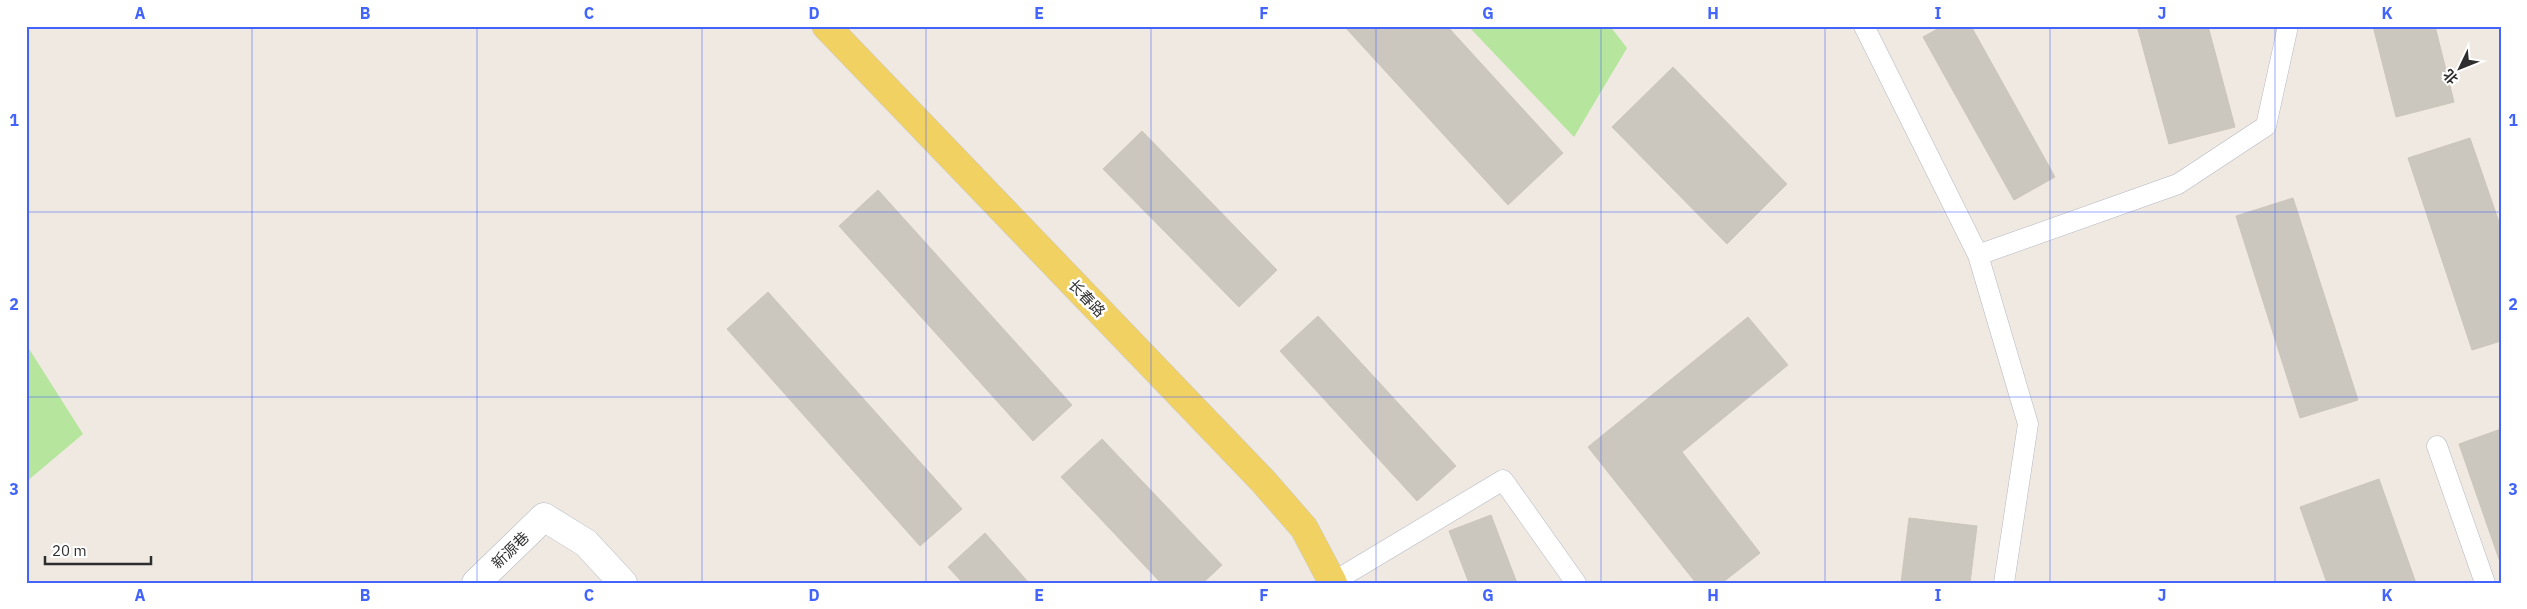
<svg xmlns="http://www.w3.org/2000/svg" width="2527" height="609" font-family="'IBM Plex Sans','Noto Sans SC',sans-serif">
	<rect width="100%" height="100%" fill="#efe9e1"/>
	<!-- green -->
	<path fill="#b6e59e" d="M1468 26H1610L1627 48 1574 137Z
		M26 344 83 434 26 482Z"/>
	<!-- building -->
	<path fill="#cbc7bf" stroke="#cbc5ba" d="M1344 26H1447L1563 153 1508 205Z
		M1943 26H1971L2055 177 2014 200 1923 37Z
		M2137 26H2208L2235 127 2169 144Z
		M2373 26H2435L2454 102 2396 117Z
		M1673 67 1787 184 1727 244 1612 127Z
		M1142 131 1277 270 1239 307 1103 169Z
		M2470 138 2501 228V341L2472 350 2408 158Z
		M878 190 1072 405 1033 441 839 226Z
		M2293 198 2358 400 2300 418 2236 216Z
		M768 292 962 509 920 546 727 329Z
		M1318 316 1456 466 1417 501 1280 351Z
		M1748 317 1788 365 1682 452 1760 553 1722 583H1696L1588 447Z
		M2501 429V565L2459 444Z
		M1102 439 1222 565 1203 583H1161L1061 477Z
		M2379 479 2416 583H2327L2300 507Z
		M1491 515 1517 583H1469L1449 531Z
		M1909 518 1977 526 1970 583H1901Z
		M985 533 1029 583H963L948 567Z"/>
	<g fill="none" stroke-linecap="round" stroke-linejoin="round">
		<!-- lane casing -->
		<g stroke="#b4b7c1" stroke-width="21">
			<path id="lane" d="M1864 26 1978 255 2028 424 2004 583
				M1978 255 2178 184 2266 126 2288 26
				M2437 446 2485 583
				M1333 582 1503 480 1576 583"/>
		</g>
		<!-- street casing -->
		<g stroke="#b4b7c1" stroke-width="29">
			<path id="street" d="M476 583 544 517 586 543 623 583"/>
		</g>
		<!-- primary casing -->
		<g stroke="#c9c9c9" stroke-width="29">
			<path id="primary" d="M826 26 1263 481 1304 528 1333 583"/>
		</g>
		<!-- lane -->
		<use href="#lane" stroke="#fff" stroke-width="20"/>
		<!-- street -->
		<use href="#street" stroke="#fff" stroke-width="28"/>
		<!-- primary -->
		<use href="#primary" stroke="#f2d163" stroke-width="28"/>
	</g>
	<!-- grid -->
	<path fill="none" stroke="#4264fb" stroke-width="1" stroke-opacity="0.55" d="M252 26V583M477 26V583M702 26V583M926 26V583M1151 26V583M1376 26V583M1601 26V583M1825 26V583M2050 26V583M2275 26V583M26 212H2501M26 397H2501"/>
	<g text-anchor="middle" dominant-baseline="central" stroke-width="5" stroke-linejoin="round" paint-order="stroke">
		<!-- street labels -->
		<g font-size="15" fill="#2e2e2e" stroke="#fff">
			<text transform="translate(1087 298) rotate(46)">长春路</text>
			<text transform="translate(510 550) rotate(-44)">新源巷</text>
		</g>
	</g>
	<!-- border -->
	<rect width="2527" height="609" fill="none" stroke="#ffffff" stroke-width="55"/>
	<!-- north arrow -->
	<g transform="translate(2460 68) rotate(227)" stroke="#ffffff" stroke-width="4" paint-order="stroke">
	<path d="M0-4L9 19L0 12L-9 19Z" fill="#2e2e2e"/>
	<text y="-8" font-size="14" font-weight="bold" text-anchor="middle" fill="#2e2e2e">北</text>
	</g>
	<!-- scale -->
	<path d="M45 556v8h106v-8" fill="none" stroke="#2e2e2e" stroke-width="2.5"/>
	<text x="52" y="556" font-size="15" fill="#2e2e2e" stroke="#ffffff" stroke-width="4" paint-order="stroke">20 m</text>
	<rect x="28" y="28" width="2472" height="554" fill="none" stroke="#4264fb" stroke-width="2"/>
	<g font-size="16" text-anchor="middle" font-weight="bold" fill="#4264fb">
		<text x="140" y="19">A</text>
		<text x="365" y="19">B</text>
		<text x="589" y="19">C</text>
		<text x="814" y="19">D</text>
		<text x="1039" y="19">E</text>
		<text x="1264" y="19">F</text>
		<text x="1488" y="19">G</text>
		<text x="1713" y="19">H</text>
		<text x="1938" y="19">I</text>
		<text x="2162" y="19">J</text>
		<text x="2387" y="19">K</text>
		<text x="14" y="126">1</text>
		<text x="2513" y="126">1</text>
		<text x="14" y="310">2</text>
		<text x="2513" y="310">2</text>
		<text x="14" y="495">3</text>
		<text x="2513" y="495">3</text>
		<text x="140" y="601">A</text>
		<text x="365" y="601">B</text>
		<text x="589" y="601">C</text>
		<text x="814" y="601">D</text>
		<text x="1039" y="601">E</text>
		<text x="1264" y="601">F</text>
		<text x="1488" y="601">G</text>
		<text x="1713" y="601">H</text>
		<text x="1938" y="601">I</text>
		<text x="2162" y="601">J</text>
		<text x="2387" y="601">K</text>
	</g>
</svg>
